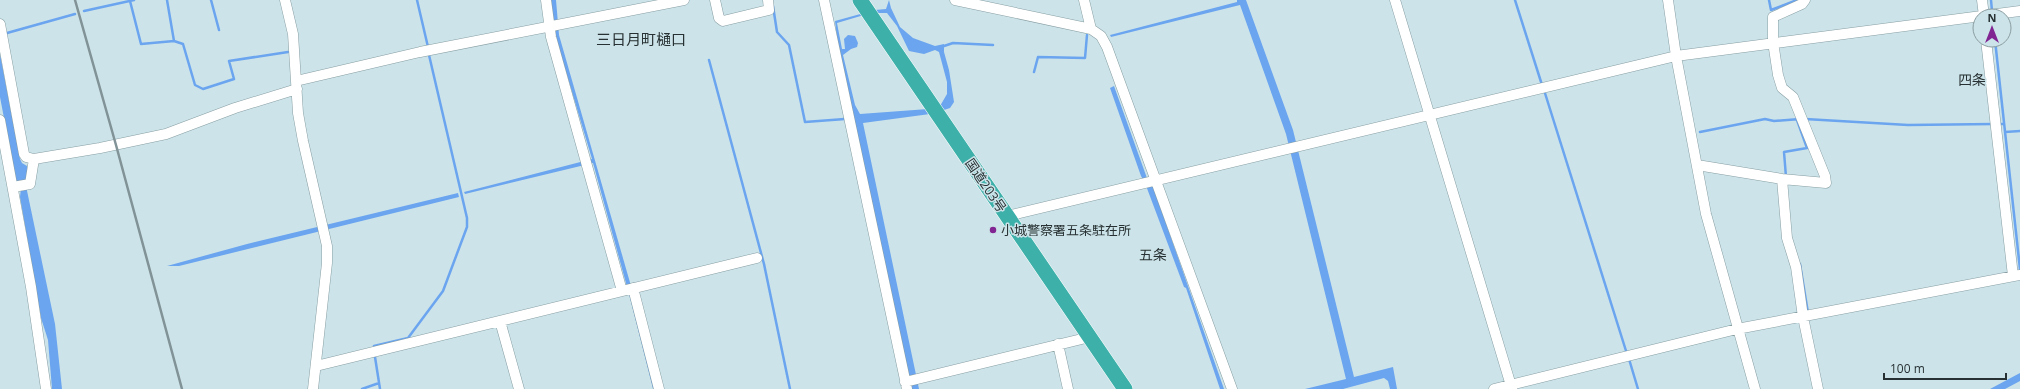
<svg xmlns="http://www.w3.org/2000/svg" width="2020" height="389" font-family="'Open Sans','Noto Sans JP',sans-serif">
	<rect width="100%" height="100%" fill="#cce4e9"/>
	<!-- water -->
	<path fill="#6ba4ef" d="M551 0H556L559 35 633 293 657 389H653L629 294 593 163 465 194 464 192 592 159 555 35Z
		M889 0 891 8 900 27 913 38 935 46 944 44V52L949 70 954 102 950 108 944 110 940 106 947 94V82L939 52 935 50 924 54 909 51 897 26 887 13H876L875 10 886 9Z
		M1237 0H1246L1293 130 1354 377 1393 367 1397 389H1390L1388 381 1384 378 1343 389H1305L1346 379 1286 134 1240 5 1111 37 1110 35 1237 2Z
		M864 13V15L837 23 842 49H845L844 39 848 35 855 36 858 43 857 47 851 49 843 55 855 105 860 114 928 109 930 114 863 123 919 389H912L911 387 838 47 835 21Z
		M0 54 20 159 22 163 27 166 28 175 26 186 55 324 62 389H52L48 340 41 318 20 197 21 188 16 181 0 97Z
		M1114 86 1148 181 1153 186 1224 389H1220L1186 288 1184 287 1145 183 1141 176 1110 88Z
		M458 193 459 197 179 266H167L247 244Z
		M2020 373V381L2005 389H1990Z"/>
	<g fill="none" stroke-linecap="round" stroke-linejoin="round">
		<!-- stream -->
		<path stroke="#6ba4ef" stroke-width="2.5" d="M167 0 174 41
			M211 0 219 30
			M417 0 428 47
			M1515 0 1542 85
			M1769 0 1771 10 1797 0
			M1991 0 1992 11
			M130 1 141 44 174 41 183 44 195 85 203 89 234 79 229 61 288 52
			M773 6 777 32 789 45 805 122 845 119
			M84 11 134 0
			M7 33 75 14
			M1995 40 2020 269
			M941 47 953 43 993 45
			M709 60 764 264 790 389
			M1034 72 1038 57 1085 58 1087 35
			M1544 90 1627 354
			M1805 119 1908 125 1994 124
			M1999 124H2004
			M1700 132 1765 119 1774 121 1800 119
			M2005 132 2020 131
			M1786 177 1784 152 1807 148 1797 120
			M1800 264 1808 313
			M374 346 408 338 443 291 467 227V218L429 55
			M375 357 380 389
			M1629 359 1638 389
			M362 389 379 383"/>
		<!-- minor casing -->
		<g stroke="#879ea3" stroke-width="11">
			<path id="minor" d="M285 0 293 34 298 113 303 141 327 246V263L313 389
				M546 0 551 37 622 291
				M715 0 719 18 723 21 769 10 768 0
				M824 0 907 389
				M955 0 1091 29 1101 36 1107 47 1232 389
				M1084 0 1091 29
				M1395 0 1512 389
				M1668 0 1676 56 1706 214 1755 389
				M1982 0 1984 16
				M0 24 24 154 26 157 34 159
				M1986 40 2013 276
				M296 81 420 52 684 0
				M0 120 31 287 46 389
				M1697 165 1782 179 1826 183 1825 176 1793 97 1782 88 1778 75 1773 42V17L1802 4 1805 0
				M1782 179 1787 238 1796 267 1803 317 1818 389
				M13 187 30 184 34 159 100 148 166 134 235 108 297 89
				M1007 216 1676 56 2020 11
				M633 288 659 389
				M500 321 519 389
				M1058 344 1068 389
				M316 366 757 258
				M905 382 1090 337
				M1494 389 1737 329 2020 275"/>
		</g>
		<!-- highway casing -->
		<g stroke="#fff" stroke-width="16">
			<path id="highway" d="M860 0 1125 389"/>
		</g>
		<!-- minor -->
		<use href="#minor" stroke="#fff" stroke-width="10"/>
		<!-- highway -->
		<use href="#highway" stroke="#3eb0aa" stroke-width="15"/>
		<!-- rail -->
		<path stroke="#829397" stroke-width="2.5" d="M75 0 116 145 182 389"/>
	</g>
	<!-- markers -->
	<circle fill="#802592" stroke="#cce4e9" stroke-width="1.5" cx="993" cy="230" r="4"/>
	<g text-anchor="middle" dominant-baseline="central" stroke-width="3" stroke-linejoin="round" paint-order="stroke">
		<!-- street labels -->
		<g font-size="13" fill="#273032" stroke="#cce4e9">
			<text transform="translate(986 185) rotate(56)">国道203号</text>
		</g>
		<!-- poi labels -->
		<g font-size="13" fill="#273032" stroke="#cce4e9" text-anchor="start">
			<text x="1001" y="230">小城警察署五条駐在所</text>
		</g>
		<!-- neighbourhood labels -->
		<g font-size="14" fill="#273032" stroke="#cce4e9">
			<text x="1972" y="79">四条</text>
			<text x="1153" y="254">五条</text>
		</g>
		<!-- quarter labels -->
		<g font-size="15" fill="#273032" stroke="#cce4e9">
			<text x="641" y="39">三日月町樋口</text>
		</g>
	</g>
	<!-- north arrow -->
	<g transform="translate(1992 28)"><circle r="19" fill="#cce4e9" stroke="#8a9ca0"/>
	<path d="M0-3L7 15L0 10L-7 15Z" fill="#802592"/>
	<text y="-6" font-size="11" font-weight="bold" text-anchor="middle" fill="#273032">N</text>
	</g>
	<!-- scale -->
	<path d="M1884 373v6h122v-6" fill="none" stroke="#273032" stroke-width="2"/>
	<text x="1890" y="373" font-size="12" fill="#273032" stroke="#cce4e9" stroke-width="3" paint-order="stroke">100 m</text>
</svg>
